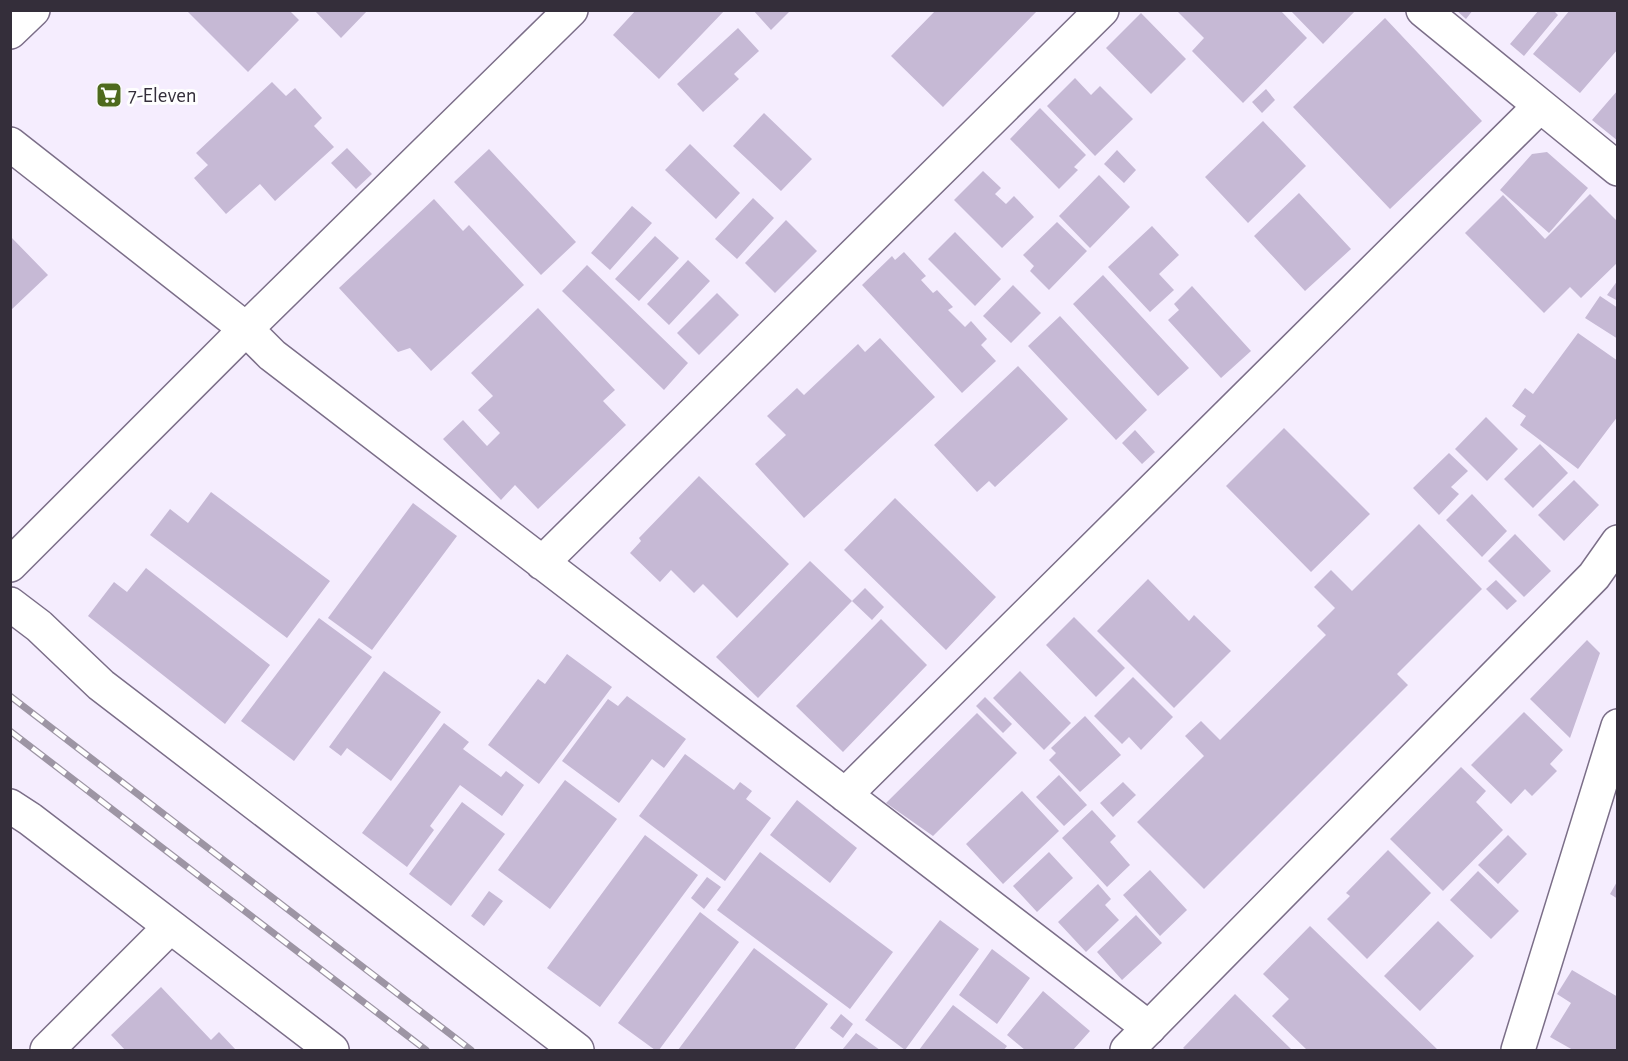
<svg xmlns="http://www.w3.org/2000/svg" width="1628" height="1061" font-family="'Alegreya Sans',sans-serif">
	<rect width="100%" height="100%" fill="#f5edfe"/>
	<!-- building -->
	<path fill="#c6b9d5" d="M189 10H289L299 20 248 72 188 12Z
		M314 10H368L341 38Z
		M636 10H725L659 79 613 35Z
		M753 10H791L771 30Z
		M936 10H1038L943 107 891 56Z
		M1176 10H1280L1307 38 1243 103 1192 51 1204 38Z
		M1290 10H1356L1323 44Z
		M1456 10H1473L1466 19Z
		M1539 10H1553L1558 15 1524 56 1510 44Z
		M1570 10H1618V49L1580 93 1533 54Z
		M1141 13 1186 59 1151 94 1106 48Z
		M1385 18 1482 121 1390 209 1293 107Z
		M738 28 759 51 734 74 739 79 703 112 677 84Z
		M1075 78 1091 95 1100 86 1133 119 1095 156 1047 106Z
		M272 82 286 96 295 88 322 118 314 126 334 147 275 201 260 184 226 214 194 178 208 165 196 153Z
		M1266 89 1275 100 1262 113 1252 102Z
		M1618 90V141L1592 120Z
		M1040 108 1086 155 1074 167 1078 170 1059 189 1010 139Z
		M764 113 812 159 781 191 733 146Z
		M1263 121 1306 166 1248 223 1205 177Z
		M690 144 740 193 716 219 665 170Z
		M347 148 372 174 356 189 331 163Z
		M489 149 576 242 541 275 454 182Z
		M1117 150 1136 170 1124 183 1104 164Z
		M1547 152 1588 188 1549 233 1500 190 1532 154Z
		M983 171 1001 188 995 194 1006 204 1014 196 1034 217 1002 248 954 200Z
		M1099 175 1130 207 1090 248 1059 216Z
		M1299 193 1351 249 1305 291 1254 236Z
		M1590 194 1618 222V262L1581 298 1570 287 1544 313 1465 233 1503 195 1545 239Z
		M753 198 774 218 737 259 715 239Z
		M434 199 463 231 469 225 524 285 431 371 410 348 398 352 339 288Z
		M632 206 652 223 610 270 591 253Z
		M786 220 817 251 775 293 745 263Z
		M1057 222 1087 251 1049 290 1030 271 1034 266 1023 255Z
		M1152 226 1179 255 1159 274 1174 290 1150 312 1108 267Z
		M955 232 1001 279 975 306 928 259Z
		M10 236 48 275 10 311Z
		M655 236 679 258 639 301 615 279Z
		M904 252 926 276 921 280 933 293 937 290 953 307 948 310 965 327 971 321 987 339 981 345 996 361 962 393 862 285 892 256 895 260Z
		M688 260 710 281 669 325 647 304Z
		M587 265 688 363 664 390 562 291Z
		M1103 275 1189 368 1158 396 1073 304Z
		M1618 280V301L1607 295Z
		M1013 285 1041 313 1011 343 983 316Z
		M1192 286 1251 351 1221 378 1168 320 1179 310 1174 304Z
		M717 293 739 315 699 355 677 333Z
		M1600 296 1618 308V339L1585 318Z
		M538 308 615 390 603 401 626 425 538 509 515 485 501 500 443 439 463 420 487 446 500 433 478 410 493 396 471 373Z
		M1060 316 1147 410 1116 440 1028 346Z
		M1578 333 1618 361V416L1578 469 1520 425 1526 416 1512 406 1525 388 1533 394Z
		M880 338 935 397 804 518 755 464 786 435 767 416 797 388 804 395 858 344 865 352Z
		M1018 366 1068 419 995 487 989 481 977 492 934 445Z
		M1486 417 1518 449 1487 481 1455 449Z
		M1284 428 1370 514 1311 572 1226 486Z
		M1135 430 1155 452 1142 464 1122 443Z
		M1540 444 1568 473 1533 508 1504 479Z
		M1449 453 1468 471 1451 487 1459 494 1439 515 1413 488Z
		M699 476 789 564 737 618 703 584 694 593 671 570 660 582 630 553 641 541 639 538Z
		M1574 480 1599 505 1564 541 1538 515Z
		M211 492 330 581 287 638 150 535 170 509 188 523Z
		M1472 494 1507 531 1482 557 1446 520Z
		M895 498 996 597 946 650 844 550Z
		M413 503 457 536 372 650 328 618Z
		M1419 524 1482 589 1397 674 1408 685 1204 889 1137 822 1204 756 1185 736 1201 721 1220 740 1326 635 1317 626 1335 608 1314 587 1331 570 1352 591Z
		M1515 534 1551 571 1524 597 1488 561Z
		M810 561 852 601 758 698 716 657Z
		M146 568 270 665 225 724 88 616 114 582 127 592Z
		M1148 579 1189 621 1194 615 1231 651 1174 708 1097 631Z
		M1496 580 1517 601 1507 610 1486 589Z
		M865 588 884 607 872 620 852 601Z
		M1074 617 1125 668 1096 697 1046 645Z
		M319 618 372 657 294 761 241 721Z
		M881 619 927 665 843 752 796 706Z
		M1587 640 1600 653 1570 738 1530 699Z
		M567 654 612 687 539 784 488 745 538 679 545 684Z
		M384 671 441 712 391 781 347 748 341 756 329 747Z
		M1020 671 1071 723 1044 750 993 698Z
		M1133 677 1173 717 1141 750 1129 737 1122 744 1094 716Z
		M627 696 686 739 664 768 652 759 619 803 562 761 608 699 618 706Z
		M985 697 1012 724 1003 733 976 706Z
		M1524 712 1563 750 1550 764 1557 771 1532 796 1525 789 1511 804 1471 765Z
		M977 713 1017 753 933 836 886 803Z
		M1085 716 1121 755 1080 792 1049 760 1056 753 1051 748Z
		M444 723 469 742 463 749 501 777 506 771 524 785 502 816 460 785 430 826 434 830 407 867 362 833Z
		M685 754 734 790 740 782 752 791 746 799 771 818 725 881 639 816Z
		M1461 767 1486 791 1476 802 1503 830 1443 891 1390 839Z
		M1059 775 1087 805 1064 826 1036 797Z
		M565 780 617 819 550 909 498 870Z
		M1123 782 1136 795 1113 817 1100 803Z
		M1022 791 1059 831 1003 884 966 844Z
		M797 800 857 848 830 883 770 835Z
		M462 802 505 834 451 906 409 874Z
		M1092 810 1116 836 1110 842 1130 865 1107 887 1062 838Z
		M645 835 698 875 600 1007 547 968Z
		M1508 835 1527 854 1498 884 1478 865Z
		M1388 850 1431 893 1367 959 1327 919 1350 896 1346 893Z
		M760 852 893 952 850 1009 717 910Z
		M1049 852 1073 878 1037 912 1013 886Z
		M1150 870 1187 910 1160 936 1123 895Z
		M1478 871 1519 911 1491 939 1450 900Z
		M707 877 721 887 704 909 691 898Z
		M1618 880V899L1610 894Z
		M1098 884 1111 899 1105 905 1119 920 1086 952 1058 922Z
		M489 891 503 901 484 926 471 916Z
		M700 912 739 942 659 1050H655L618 1023Z
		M1136 915 1162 943 1122 980 1097 952Z
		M940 920 979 949 905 1050 865 1020Z
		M1438 921 1474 956 1420 1011 1384 976Z
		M1310 926 1438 1050H1307L1272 1016 1289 999 1263 974Z
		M754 948 828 1004 794 1050H678Z
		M992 949 1030 978 997 1024 959 995Z
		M1572 970 1618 997V1050H1573L1550 1037 1571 1003 1557 994Z
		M161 987 211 1040 219 1032 236 1050H125L111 1035Z
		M1043 991 1090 1031 1073 1050H1025L1007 1035Z
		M1235 994 1292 1050H1186L1183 1048Z
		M953 1005 1007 1046 1004 1050H919Z
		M841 1014 853 1024 843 1038 830 1028Z
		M856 1033 880 1050H842Z"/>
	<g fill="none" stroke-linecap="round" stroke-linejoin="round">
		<!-- street casing -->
		<g stroke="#7b6e88" stroke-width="36">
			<path id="street" d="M571 10 246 329 272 355 1149 1028
				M1423 10 1618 169
				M542 563 1102 10
				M10 604 39 626 101 685 577 1050
				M845 795 1540 106
				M10 806 30 819 332 1050
				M47 1050 170 927
				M1518 1050 1618 726"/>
		</g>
		<!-- secondary casing -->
		<g stroke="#7b6e88" stroke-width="36">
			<path id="secondary" d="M10 32 33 10
				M10 144 246 329 10 565
				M1127 1050 1594 576 1618 542"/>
		</g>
		<!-- street -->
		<use href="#street" stroke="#fff" stroke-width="33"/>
		<!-- secondary -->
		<use href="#secondary" stroke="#fff" stroke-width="33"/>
		<!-- rail casing -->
		<g stroke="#9d95a4" stroke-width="7">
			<path id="rail" d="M10 696 471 1050
				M10 731 426 1050"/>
		</g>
		<!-- rail -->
		<use href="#rail" stroke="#fefefe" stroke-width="4.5" stroke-dasharray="14" stroke-linecap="butt"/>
	</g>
	<!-- icons -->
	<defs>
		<g id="supermarket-square" transform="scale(1.35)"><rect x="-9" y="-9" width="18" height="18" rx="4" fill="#4e6a1d" stroke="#fefefe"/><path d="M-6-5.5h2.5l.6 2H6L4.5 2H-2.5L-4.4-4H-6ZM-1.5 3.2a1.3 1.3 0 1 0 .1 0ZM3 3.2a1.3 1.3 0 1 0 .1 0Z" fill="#fff"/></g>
	</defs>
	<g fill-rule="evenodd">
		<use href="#supermarket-square" x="109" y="95"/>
	</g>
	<g text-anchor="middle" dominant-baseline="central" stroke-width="6" stroke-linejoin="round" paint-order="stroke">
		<!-- poi labels -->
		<g font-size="21" fill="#342e3a" stroke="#fefefe" text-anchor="start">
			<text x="128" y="95">7-Eleven</text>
		</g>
	</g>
	<!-- border -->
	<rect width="1628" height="1061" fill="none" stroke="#342e3a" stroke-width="24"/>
</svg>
